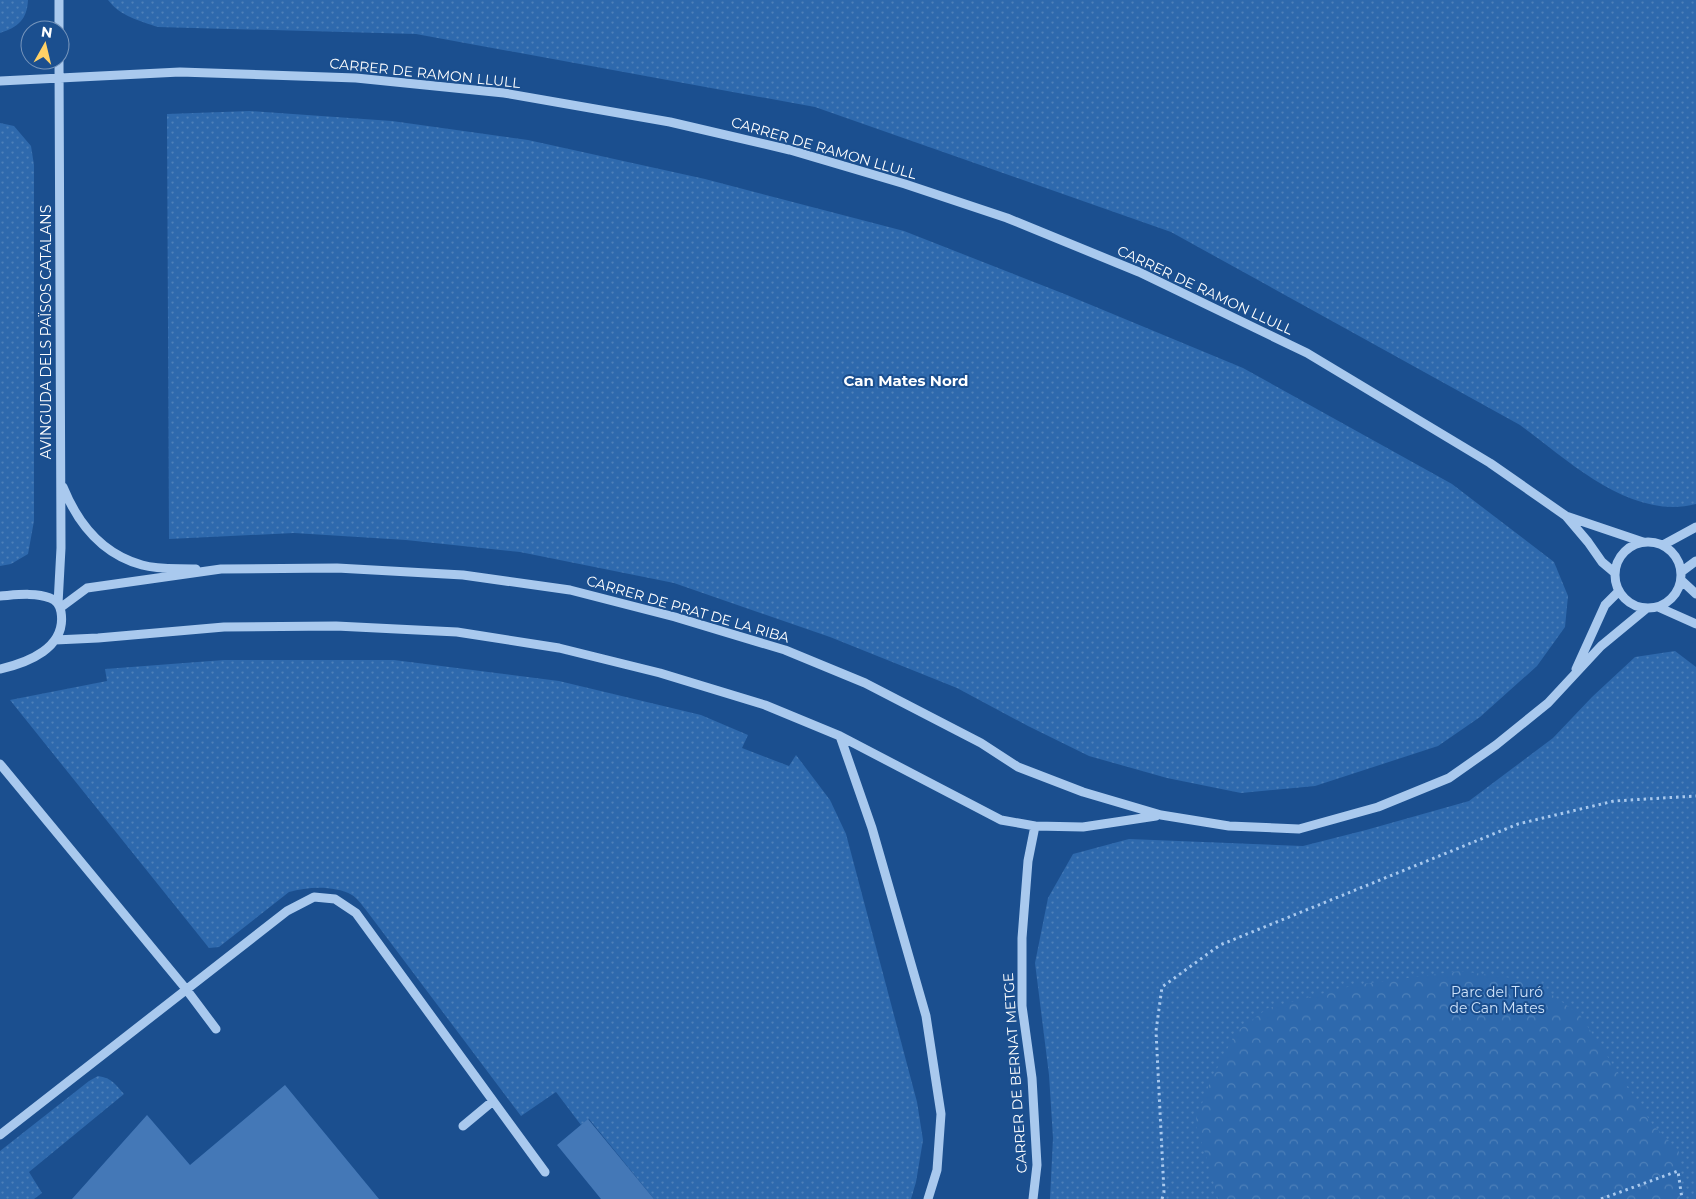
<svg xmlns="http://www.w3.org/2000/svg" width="1696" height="1199" font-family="Montserrat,sans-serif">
	<defs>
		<pattern id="green-dots" width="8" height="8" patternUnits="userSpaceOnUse" patternTransform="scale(1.25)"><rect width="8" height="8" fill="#2e69ad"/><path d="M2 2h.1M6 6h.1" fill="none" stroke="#4d80b9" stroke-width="1.8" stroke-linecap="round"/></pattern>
		<pattern id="forest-crowns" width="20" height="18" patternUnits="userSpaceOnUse" patternTransform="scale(1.25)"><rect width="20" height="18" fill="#2e69ad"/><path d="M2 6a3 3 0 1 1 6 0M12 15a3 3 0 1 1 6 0" fill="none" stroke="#4d80b9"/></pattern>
	</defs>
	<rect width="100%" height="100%" fill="#1b4f8f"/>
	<!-- green -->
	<path fill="url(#green-dots)" d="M0 0H28C27 20 18 27 0 33Z
		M108 0H1696V504C1631 521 1568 460 1520 425L1171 232 815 107 416 34 158 27C140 21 120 16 108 0Z
		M250 111 392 121 528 140 705 179 904 231 1067 295 1243 368 1452 484 1554 562 1568 596 1565 627 1537 666 1480 717 1438 746 1315 786 1241 793 1167 778 1089 756 1028 726 957 688 830 637 674 583 520 552 406 540 294 533 169 539 167 114Z
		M0 123 14 126 31 146 34 165V521L28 554 11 564 0 566Z
		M1675 651 1696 667V1199H1050L1053 1138 1049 1075 1035 963 1048 898 1073 854 1129 839 1303 846 1366 830 1469 801 1553 738 1592 697 1635 657Z
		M224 660H394L559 681 701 715 748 735 742 748 789 766 796 755 830 800 846 834 917 1102 923 1140 916 1182 911 1199H654L589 1119 581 1125 556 1092 521 1116 366 910C362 905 357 898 352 895 333 885 308 887 289 892L219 947 209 948 10 700 107 681 105 669Z
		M98 1076C112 1078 115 1084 124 1094L29 1172 42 1193 34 1199H0V1151L89 1081Z"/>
	<!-- forest -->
	<path fill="url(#forest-crowns)" d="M1460 971 1533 981 1580 1015 1653 1125 1679 1151 1680 1199H1218L1208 1162 1195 1122 1210 1082 1236 1032 1268 1008 1355 985Z"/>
	<!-- building -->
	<path fill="#4478b7" d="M285 1085 379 1199H72L147 1115 190 1165Z
		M588 1119 654 1199H601L557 1145Z"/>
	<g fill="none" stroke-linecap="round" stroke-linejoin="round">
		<!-- path -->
		<path stroke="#a9c9ee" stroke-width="3" stroke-dasharray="2.5 4" stroke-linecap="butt" d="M1162 1199 1164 1192 1156 1031 1162 987 1220 945 1518 824 1614 801 1696 796
			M1601 1199 1678 1171 1682 1199"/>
		<!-- minor -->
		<path stroke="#a9c9ee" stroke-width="9" d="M59 30V0
			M0 81 180 72 356 78 504 93 670 122 790 150 905 184 1007 218 1139 272 1307 353 1490 463 1566 516 1588 542 1602 562 1615 573
			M63 487C78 524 102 554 142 565 159 570 178 568 196 569
			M1566 516 1643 542
			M1615 575a33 33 0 1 1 66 0a33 33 0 1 1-66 0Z
			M1663 545 1696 527
			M1681 572 1696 561
			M1681 580 1696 594
			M0 596C15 595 35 592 50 598 56 600 60 606 61 612 67 648 27 663 0 669
			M58 604 61 548 59 60
			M1658 607 1696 624
			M60 608 87 588 221 569 337 568 463 575 570 590 675 617 785 650 865 683 981 743 1018 767 1083 792 1161 815 1229 826 1299 829 1378 807 1449 778 1496 745 1548 703 1601 646 1647 608
			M55 640 98 638 224 627 336 626 457 632 559 648 660 673 765 705 840 736 1001 820 1035 826 1083 827 1156 816
			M1576 669 1605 605 1619 591
			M840 736 872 828 926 1016 941 1114 937 1170 928 1199
			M0 764 186 989 216 1029
			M463 1126 493 1101
			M0 1135 287 911 314 897 335 899 356 913 545 1172
			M1033 1199 1037 1165 1032 1078 1022 1006V938L1028 861 1035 826"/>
	</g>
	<g text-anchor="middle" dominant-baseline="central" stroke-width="4" stroke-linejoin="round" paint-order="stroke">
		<!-- street labels -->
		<g font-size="14" fill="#fff" stroke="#1b4f8f">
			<text transform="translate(425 73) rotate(6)">CARRER DE RAMON LLULL</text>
			<text transform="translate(824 148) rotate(16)">CARRER DE RAMON LLULL</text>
			<text transform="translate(1205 290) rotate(25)">CARRER DE RAMON LLULL</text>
			<text transform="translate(46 332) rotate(-90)">AVINGUDA DELS PAÏSOS CATALANS</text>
			<text transform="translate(688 609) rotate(16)">CARRER DE PRAT DE LA RIBA</text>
			<text transform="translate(1015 1073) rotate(-94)">CARRER DE BERNAT METGE</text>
		</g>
		<!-- park labels -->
		<g font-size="14" fill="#cfe3fa" stroke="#1b4f8f">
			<text x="1497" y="992">Parc del Turó<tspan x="1497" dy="16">de Can Mates</tspan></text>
		</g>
		<!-- neighbourhood labels -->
		<g font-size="15" font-weight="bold" fill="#fff" stroke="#1b4f8f">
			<text x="906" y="380">Can Mates Nord</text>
		</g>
	</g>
	<!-- north arrow -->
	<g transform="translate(45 45) rotate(8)"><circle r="24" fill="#1b4f8f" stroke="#7695bc"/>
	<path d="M0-4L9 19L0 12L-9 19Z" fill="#ffd166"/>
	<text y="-8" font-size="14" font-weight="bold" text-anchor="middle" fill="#ffffff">N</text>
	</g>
</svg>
